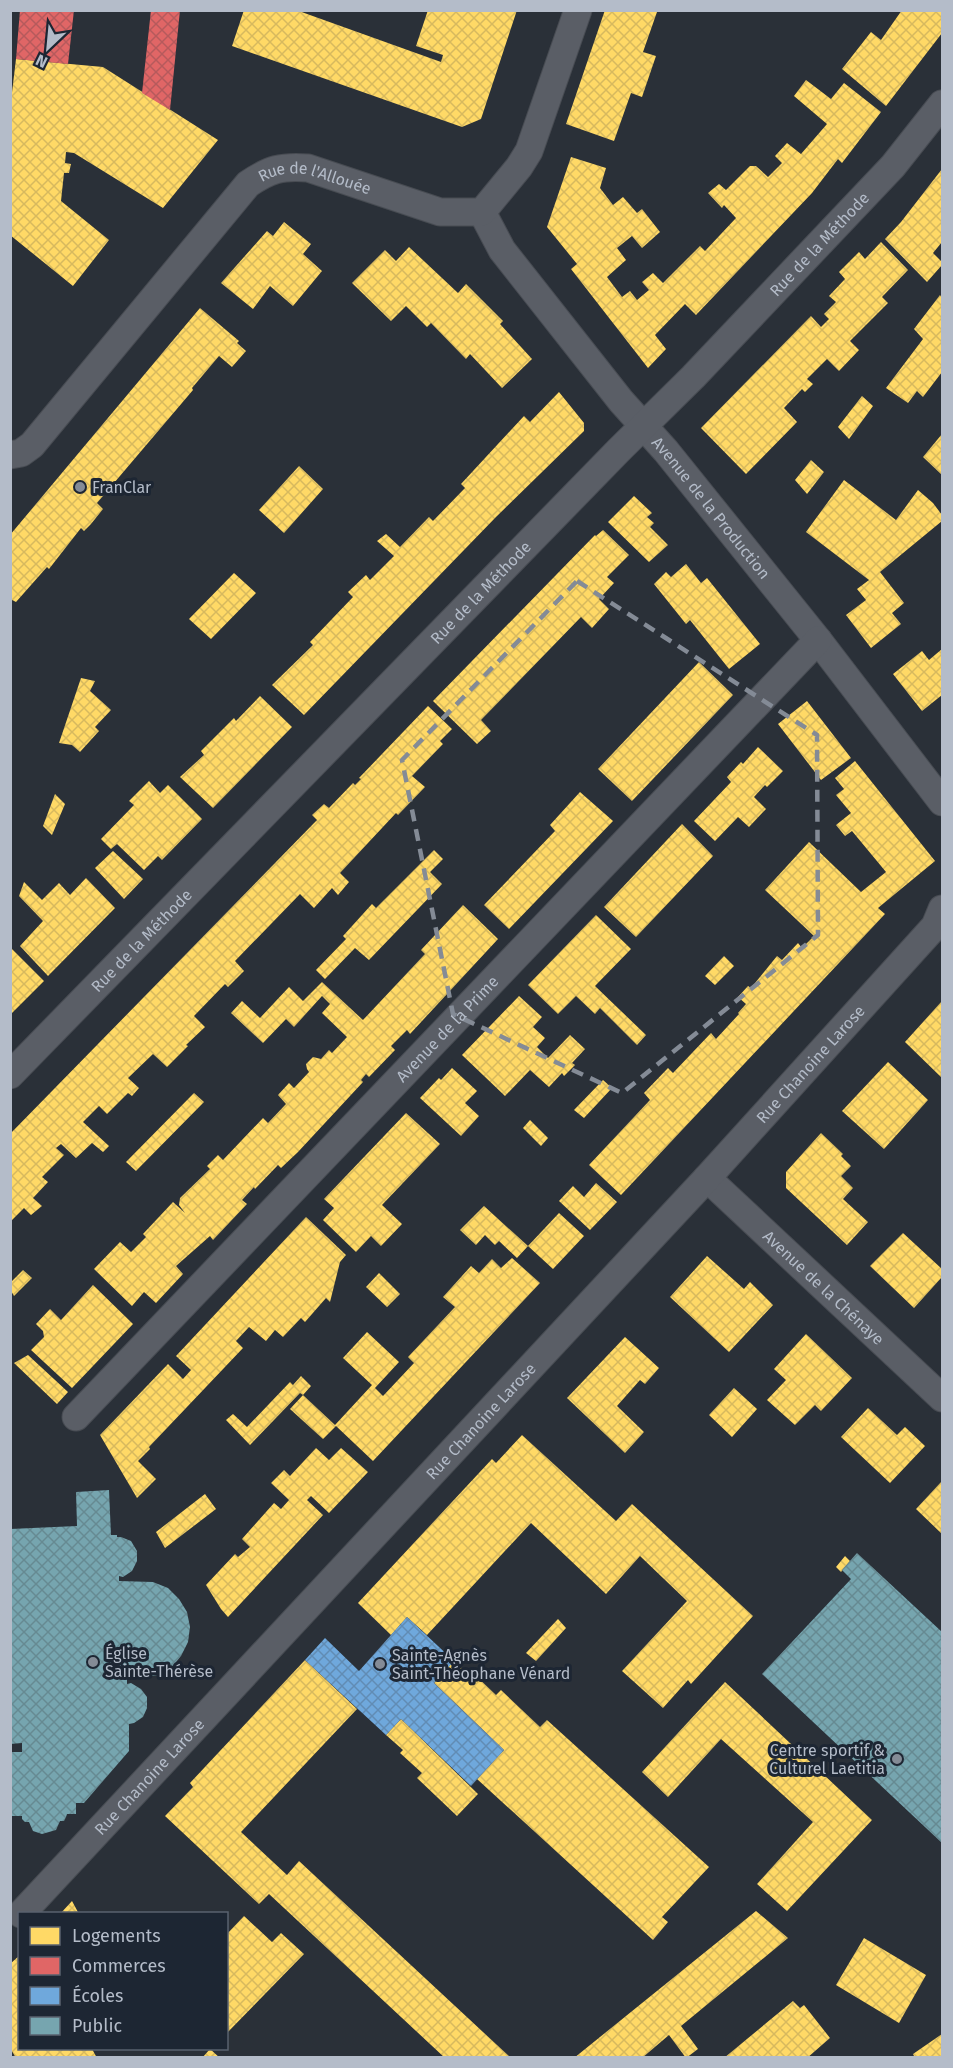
<svg xmlns="http://www.w3.org/2000/svg" width="953" height="2068" font-family="'Fira Sans',sans-serif">
	<defs>
		<pattern id="homes-cross-hatch" width="8" height="8" patternUnits="userSpaceOnUse" patternTransform="scale(1.5)"><rect width="8" height="8" fill="#ffd966"/><path d="M0 0l8 8M0 8l8-8" fill="none" stroke="#d7b95e"/></pattern>
		<pattern id="shops-cross-hatch" width="8" height="8" patternUnits="userSpaceOnUse" patternTransform="scale(1.5)"><rect width="8" height="8" fill="#e06666"/><path d="M0 0l8 8M0 8l8-8" fill="none" stroke="#b65a5c"/></pattern>
		<pattern id="schools-cross-hatch" width="8" height="8" patternUnits="userSpaceOnUse" patternTransform="scale(1.5)"><rect width="8" height="8" fill="#6fa8dc"/><path d="M0 0l8 8M0 8l8-8" fill="none" stroke="#618cb4"/></pattern>
		<pattern id="public-cross-hatch" width="8" height="8" patternUnits="userSpaceOnUse" patternTransform="scale(1.5)"><rect width="8" height="8" fill="#76a5af"/><path d="M0 0l8 8M0 8l8-8" fill="none" stroke="#668a92"/></pattern>
	</defs>
	<rect width="100%" height="100%" fill="#2a3038"/>
	<!-- homes -->
	<path fill="url(#homes-cross-hatch)" d="M244 10H296L441 62 443 55 416 46 428 10 458 12V10H517L481 119 462 127 232 46Z
		M605 10 657 12 643 52 656 56 642 97 631 93 614 141 566 124Z
		M902 10H942V33L886 106 842 69 871 32 881 40Z
		M16 59 103 67 218 140 163 208 74 153 66 152 65 163 71 164 69 173H64L61 201 109 240 73 286 10 235V109Z
		M806 80 831 99 844 83 881 112 842 163 838 159 812 193 696 315 685 304 655 335 666 349 648 368 571 269 577 264 547 227 571 157 606 168 600 188 613 205 623 197 637 213 642 209 660 232 642 248 632 236 617 248 626 260 607 277 622 297 630 291 637 300 649 290 642 282 653 273 663 283 700 246 705 251 736 218 724 205 722 208 708 193 719 184 726 190 750 166H756L768 177 782 163 775 156 787 143 801 154 827 124 794 96Z
		M942 169V242L933 253 942 262V265L927 282 885 239 901 222Z
		M284 222 311 244 303 254 322 271 293 306 270 286 253 309 221 283 267 231 273 236Z
		M881 242 908 270 882 297 888 303 850 341 859 350 839 371 827 359 807 379 813 384 805 392 802 389 784 408 797 422 746 474 701 428 811 316 821 327 829 319 824 314 836 302 829 296 845 279 839 272 859 252 865 259Z
		M409 247 458 293 466 284 503 321 500 324 532 359 502 388 470 354 466 359 431 323 427 327 406 306 391 321 352 283 385 250 396 261Z
		M940 295 942 298V372L923 397 917 391 908 403 886 388 923 339 914 329Z
		M200 308 239 341 237 343 246 351 232 367 219 356 192 388 193 390 97 503 103 509 91 524 84 531 81 528 49 569 47 567 16 602 10 599V535Z
		M559 392 584 423V431L496 517 304 715 272 685 313 645 310 642 353 597 348 592 366 575 370 580 394 556 377 541 386 534 400 547 429 517 433 521 465 488 461 484 524 416 530 422Z
		M862 396 873 406 849 439 838 427Z
		M942 434V475L923 457Z
		M811 460 824 472 807 494 795 480Z
		M299 466 323 489 284 533 259 510Z
		M844 480 896 520 918 490 933 503 942 515V521L880 572 904 603 892 613 901 624 871 648 846 615 866 600 857 589 869 580 806 532Z
		M634 496 652 513 647 517 654 523 650 527 668 545 649 562 608 522Z
		M603 530 629 555 607 577 614 583 599 599 609 609 592 628 581 617 549 650 481 720 491 731 477 744 433 701 595 535 596 536Z
		M686 564 701 583 707 578 760 644 729 669 690 620 686 624 654 584 666 572 671 577Z
		M234 573 256 593 211 639 189 619Z
		M942 649V695L922 711 893 674 922 651 929 660Z
		M699 662 733 695 632 801 598 769Z
		M81 678 95 681 90 691 111 710 95 727 99 731 80 752 72 745 59 743Z
		M260 696 292 727 213 808 180 777 204 755 201 751 234 718 236 721Z
		M807 701 851 758 821 780 778 724Z
		M428 706 452 729 440 741 443 744 412 776 425 787 398 815 396 813 340 873 349 882 338 895 332 888 314 908 300 894 235 961 244 971 228 987 225 984 194 1016 205 1027 186 1045 188 1046 167 1067 153 1054 128 1078 139 1088 132 1096 128 1093 107 1114 99 1106 83 1122 109 1146 103 1152 92 1143 76 1158 61 1144 56 1148 64 1155 42 1177 48 1182 33 1198 42 1206 31 1215 24 1208 10 1222V1134L317 820 312 815 324 804 329 808 353 783 355 785 361 779 359 778Z
		M758 747 783 771 767 787 765 785 754 797 766 809 749 827 738 817 715 841 694 821 731 782 727 777 741 762 743 764Z
		M855 761 935 861 878 908 885 914 621 1195 589 1165 650 1100 644 1093 668 1068 673 1073 711 1033 716 1039 739 1014 738 1013 746 1004 738 997 748 986 751 988 777 956 782 960 798 943 802 948 814 936 765 890 809 842 861 892 886 872 852 831 845 836 836 825 851 813 836 795 844 789 835 778Z
		M149 781 160 793 168 785 202 819 162 860 158 856 144 870 117 844 111 849 101 839 134 805 129 801Z
		M580 792 613 821 509 929 484 905 555 831 550 825Z
		M55 794 65 804 52 835 43 826Z
		M682 824 713 856 636 937 604 907Z
		M434 850 443 859 430 872 442 884 369 960 355 948 325 979 316 970 346 939 343 936 372 904 376 908Z
		M113 851 143 879 124 899 95 868Z
		M86 878 115 908 48 976 20 946 43 921 19 896 24 882 42 900 59 883 70 895Z
		M463 905 498 939 410 1034 407 1030 391 1046 395 1050 369 1077 366 1074 361 1080 363 1082 298 1152 281 1168 278 1165 255 1189 254 1187 242 1200 247 1204 213 1240 210 1236 176 1266 183 1274 156 1303 144 1292 132 1306 94 1269 120 1242 131 1252 146 1237 143 1234 173 1202 185 1213 179 1205 180 1198 210 1169 207 1166 218 1155 223 1160 263 1118 268 1123 286 1104 278 1095 289 1083 294 1088 309 1072 307 1069 306 1064 313 1057 321 1059 329 1050 332 1053 347 1037 322 1013 330 1004 322 996 294 1027 286 1019 263 1043 231 1013 242 1001 260 1018 289 987 303 1001 322 982 363 1020 425 954 421 950Z
		M596 915 631 949 595 986 646 1035 637 1045 600 1008 595 1014 576 996 558 1014 528 985Z
		M10 947 44 981 10 1015Z
		M724 956 734 966 715 985 705 976Z
		M519 996 542 1017 533 1027 545 1038 537 1047 548 1058 570 1035 585 1049 572 1063 575 1065 564 1076 562 1073 549 1087 530 1070 505 1096 462 1055Z
		M942 1001V1078L905 1042Z
		M888 1062 928 1100 884 1149 842 1111Z
		M452 1068 477 1091 465 1103 479 1116 461 1136 420 1098 439 1078 441 1080Z
		M603 1080 612 1088 584 1118 574 1110Z
		M194 1093 204 1102 136 1171 126 1162Z
		M406 1113 440 1144 382 1205 402 1224 381 1246 371 1236 356 1252 323 1220 334 1208 324 1199Z
		M530 1120 548 1138 541 1146 523 1128Z
		M821 1133 843 1154 841 1156 851 1166 841 1176 853 1188 843 1199 868 1222 847 1245 786 1188V1172Z
		M596 1183 617 1202 590 1230 559 1201 573 1186 584 1197Z
		M484 1206 528 1246 517 1258 499 1241 495 1245 485 1235 476 1245 460 1230Z
		M559 1213 584 1236 553 1269 528 1246Z
		M306 1217 346 1255 340 1262 330 1302 326 1298 305 1322 301 1318 283 1337 275 1330 266 1341 249 1327 236 1341 243 1348 149 1447 150 1449 138 1461 156 1479 137 1498 100 1435 168 1364 183 1379 191 1370 176 1356Z
		M903 1233 942 1269V1277L914 1308 870 1266Z
		M707 1256 744 1289 750 1282 773 1305 729 1352 670 1297Z
		M512 1258 540 1283 373 1461 336 1426 323 1439 290 1409 303 1395 300 1393 250 1445 226 1420 233 1414 247 1427 290 1382 293 1385 301 1376 311 1386 303 1395 335 1425 372 1385 343 1358 367 1332 399 1362 375 1388 383 1396 414 1363 408 1357 455 1307 443 1297 471 1266 479 1273 492 1259 501 1268Z
		M23 1270 32 1278 14 1296 10 1289V1283Z
		M379 1273 400 1294 387 1307 366 1287Z
		M93 1285 133 1324 72 1388 31 1350 44 1337 43 1331 36 1324 50 1309 61 1320Z
		M806 1334 852 1378 821 1411 815 1405 795 1425 767 1400 786 1380 774 1369Z
		M625 1337 659 1368 645 1384 640 1380 617 1406 644 1432 625 1453 567 1398Z
		M28 1355 68 1392 57 1404 14 1363Z
		M734 1388 757 1409 732 1437 709 1415Z
		M868 1408 897 1435 905 1427 925 1446 890 1483 841 1437Z
		M522 1435 616 1521 632 1504 753 1616 691 1684 688 1680 663 1708 622 1671 687 1601 640 1556 606 1594 531 1523 427 1635 407 1617 391 1635 358 1603 492 1459 496 1463Z
		M316 1448 329 1460 341 1448 368 1472 329 1513 311 1496 307 1500 323 1515 228 1617 221 1609 206 1585 235 1554 238 1557 250 1547 242 1539 274 1503 281 1509 289 1500 271 1483 284 1470 290 1476Z
		M942 1481V1534L916 1509Z
		M205 1494 216 1509 165 1548 156 1532Z
		M845 1556 850 1561 841 1572 836 1567Z
		M558 1619 566 1628 536 1661 526 1653Z
		M305 1660 357 1709 241 1832 287 1875 299 1861 511 2058H445L269 1894 259 1904 165 1816 193 1787 190 1783Z
		M454 1661 471 1677 474 1674 496 1695 501 1690 540 1727 547 1720 709 1867 662 1917 668 1922 653 1940 477 1779 504 1750 434 1683Z
		M725 1682 872 1820 787 1911 757 1884 813 1822 721 1739 668 1797 642 1772Z
		M401 1719 478 1794 457 1816 417 1778 422 1773 400 1753 403 1750 386 1735Z
		M72 1901 79 1914H60Z
		M756 1911 788 1938 681 2026 698 2049 686 2058 669 2035 642 2058H574Z
		M244 1916 272 1942 281 1933 304 1954 226 2034V1935Z
		M864 1938 926 1975 899 2023 836 1985Z
		M20 1955V2049H92L97 2058H16L10 2048V1964Z
		M793 2001 800 2008 804 2005 830 2038 807 2058H724Z
		M942 2034V2058H915L913 2054Z
		M210 2049 220 2058H202Z"/>
	<!-- shops -->
	<path fill="url(#shops-cross-hatch)" d="M20 10H74L68 64 16 59Z
		M151 10H180L170 110 142 93Z"/>
	<!-- schools -->
	<path fill="url(#schools-cross-hatch)" d="M407 1617 454 1661 434 1683 504 1750 471 1786 401 1719 386 1735 305 1660 325 1638 359 1671Z"/>
	<!-- public -->
	<path fill="url(#public-cross-hatch)" d="M109 1490 111 1535H117V1537H121L131 1541 137 1551V1561L132 1571 123 1577 119 1576V1581L153 1582 168 1588 179 1599 187 1612 190 1627 188 1642 181 1656 171 1668 158 1675 127 1679V1684L131 1683 141 1689 147 1697V1708L143 1717 134 1723 129 1724V1751L84 1803H76V1814H67L66 1817 64 1821H60L56 1830 42 1834 33 1831 29 1822H25L22 1819V1816H12L10 1752H22V1743L10 1744V1529L77 1526 76 1492Z
		M857 1553 942 1632V1843L762 1674 851 1579 842 1570Z"/>
	<g fill="none" stroke-linecap="round" stroke-linejoin="round">
		<!-- street casing -->
		<g stroke="#484c53" stroke-width="29">
			<g id="street">
				<path id="s1" d="M482 212 502 250 621 401 666 451 818 640 942 802"/>
				<path id="s2" d="M10 455 21 453 32 445 248 184C270 169 281 166 308 168L440 212H482L519 167 529 151 578 10"/>
				<path id="s3" d="M10 1075 619 450 693 377 893 166 942 104"/>
				<path id="s4" d="M707 1178 942 1398"/>
				<path id="s5" d="M76 1417 818 640"/>
				<path id="s6" d="M21 1914 707 1178 935 926 942 909"/>
			</g>
		</g>
		<!-- street -->
		<use href="#street" stroke="#5a5e66" stroke-width="27"/>
	</g>
	<!-- marked area -->
	<path fill="none" stroke="#848b96" stroke-width="4.5" stroke-dasharray="12 8" stroke-linejoin="round" d="M577 581 817 735 818 935 622 1093 453 1014 402 760Z"/>
	<!-- markers -->
	<g fill="#848b96" stroke="#1d2633" stroke-width="2">
		<circle cx="80" cy="487" r="6"/>
		<circle cx="93" cy="1662" r="6"/>
		<circle cx="380" cy="1664" r="6"/>
		<circle cx="897" cy="1759" r="6"/>
	</g>
	<g text-anchor="middle" dominant-baseline="central" stroke-width="6" stroke-linejoin="round" paint-order="stroke">
		<!-- street labels -->
		<g font-size="16" fill="#b4bcc9" stroke="#1d2633">
			<text stroke="none"><textPath href="#s2" startOffset="435">Rue de l'Allouée</textPath></text>
			<text stroke="none"><textPath href="#s3" startOffset="1160">Rue de la Méthode</textPath></text>
			<text stroke="none"><textPath href="#s1" startOffset="375">Avenue de la Production</textPath></text>
			<text stroke="none"><textPath href="#s3" startOffset="674">Rue de la Méthode</textPath></text>
			<text stroke="none"><textPath href="#s3" startOffset="188">Rue de la Méthode</textPath></text>
			<text stroke="none"><textPath href="#s5" startOffset="537">Avenue de la Prime</textPath></text>
			<text stroke="none"><textPath href="#s6" startOffset="1160">Rue Chanoine Larose</textPath></text>
			<text stroke="none"><textPath href="#s4" startOffset="160">Avenue de la Chénaye</textPath></text>
			<text stroke="none"><textPath href="#s6" startOffset="674">Rue Chanoine Larose</textPath></text>
			<text stroke="none"><textPath href="#s6" startOffset="188">Rue Chanoine Larose</textPath></text>
		</g>
		<!-- poi labels -->
		<g font-size="16" fill="#b4bcc9" stroke="#1d2633" text-anchor="start">
			<text x="92" y="487">FranClar</text>
			<text x="105" y="1653">Église<tspan x="105" dy="18">Sainte-Thérèse</tspan></text>
			<text x="392" y="1655">Sainte-Agnès<tspan x="392" dy="18">Saint-Théophane Vénard</tspan></text>
			<text x="885" y="1750" text-anchor="end">Centre sportif &amp;<tspan x="885" dy="18">Culturel Laetitia</tspan></text>
		</g>
	</g>
	<!-- border -->
	<rect width="953" height="2068" fill="none" stroke="#b4bcc9" stroke-width="24"/>
	<!-- legend -->
	<rect x="18" y="1912" width="210" height="138" fill="#1d2633" stroke="#59626f" stroke-width="1.5"/>
	<rect x="30" y="1927" width="30" height="18" fill="#ffd966" stroke="#59626f" stroke-width="1.5"/>
	<text x="72" y="1942" font-size="18" fill="#b4bcc9">Logements</text>
	<rect x="30" y="1957" width="30" height="18" fill="#e06666" stroke="#59626f" stroke-width="1.5"/>
	<text x="72" y="1972" font-size="18" fill="#b4bcc9">Commerces</text>
	<rect x="30" y="1987" width="30" height="18" fill="#6fa8dc" stroke="#59626f" stroke-width="1.5"/>
	<text x="72" y="2002" font-size="18" fill="#b4bcc9">Écoles</text>
	<rect x="30" y="2017" width="30" height="18" fill="#76a5af" stroke="#59626f" stroke-width="1.5"/>
	<text x="72" y="2032" font-size="18" fill="#b4bcc9">Public</text>
	<!-- north arrow -->
	<g transform="translate(48 48) rotate(206)" stroke="#1d2633" stroke-width="4.5" paint-order="stroke">
	<path d="M0-4.5L10 22L0 15L-10 22Z" fill="#b4bcc9"/>
	<text y="-9" font-size="16" font-weight="bold" text-anchor="middle" fill="#b4bcc9">N</text>
	</g>
</svg>
